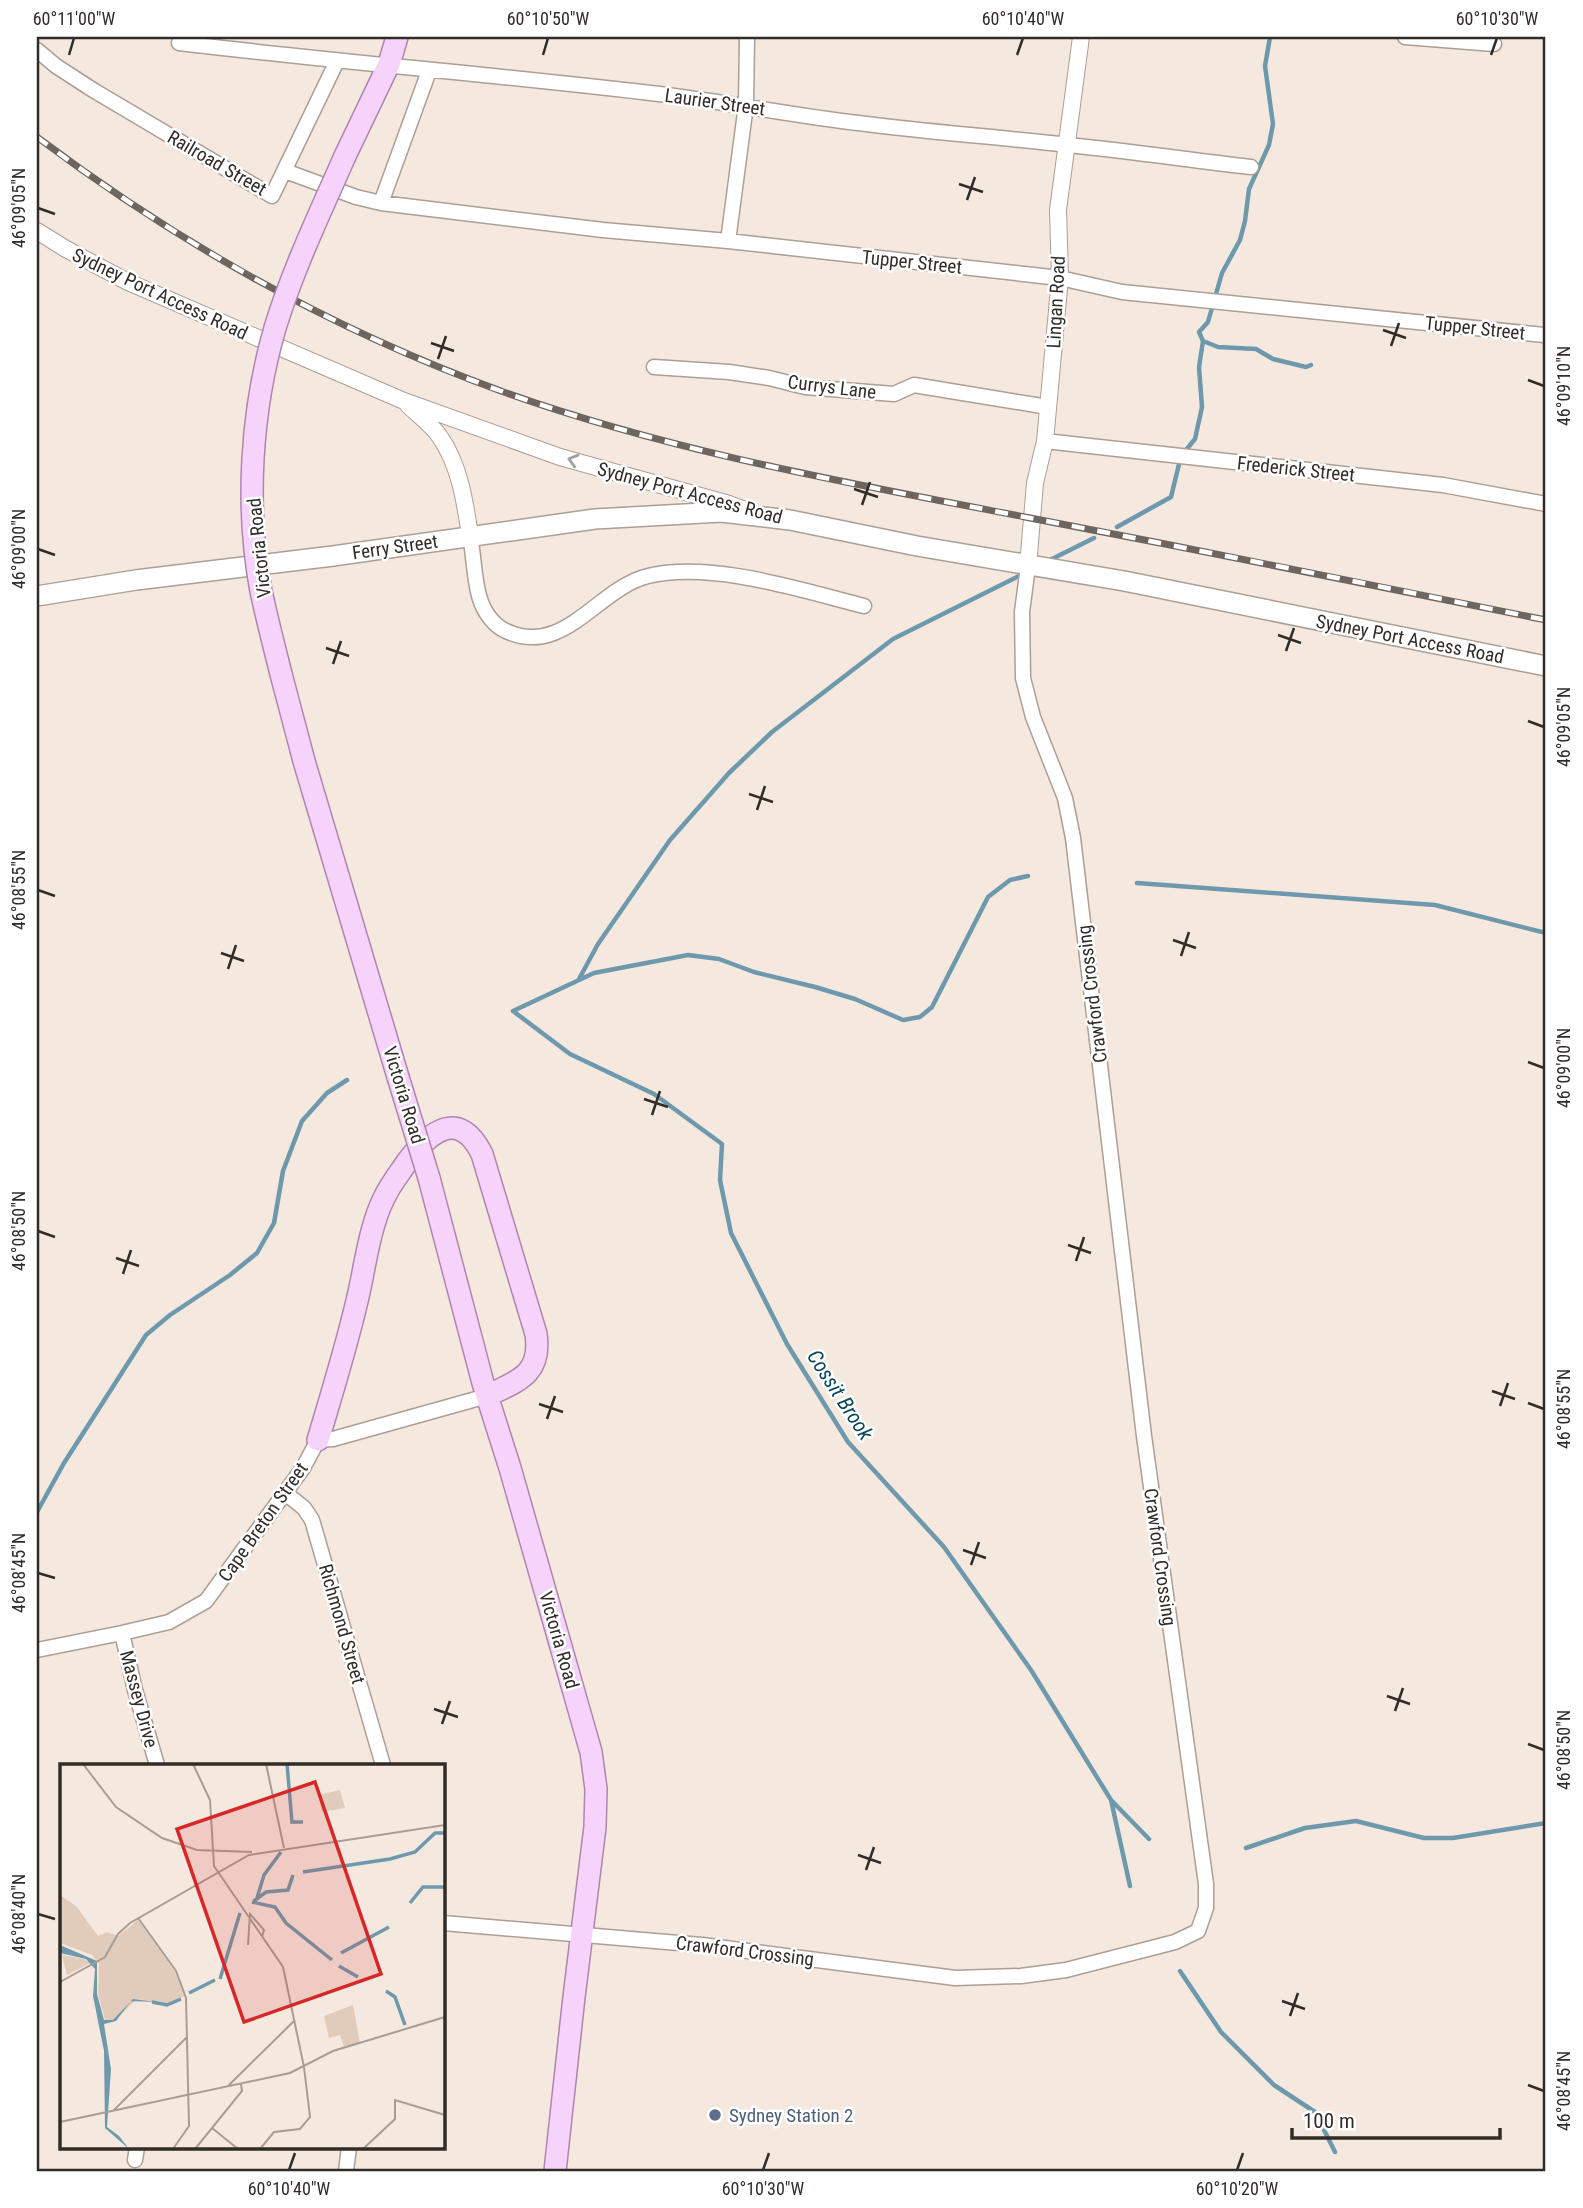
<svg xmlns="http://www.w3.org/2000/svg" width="1583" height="2208" font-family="'Roboto Condensed',sans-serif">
	<rect width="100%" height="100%" fill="#f5e8de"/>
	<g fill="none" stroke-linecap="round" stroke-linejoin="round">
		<!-- stream -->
		<path stroke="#6e99ad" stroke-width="4.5" d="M1270 37 1265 66 1273 124 1269 145 1249 189 1245 221 1240 240 1222 273 1208 322 1199 332 1203 341 1218 347 1256 349 1273 359 1306 367 1311 365
			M1117 527 1171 497 1181 456 1195 439 1202 407 1199 367 1203 341
			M1048 561 1094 538
			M1028 876 1010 880 988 897 932 1007 920 1017 903 1020 855 999 815 987 754 972 719 959 688 955 594 973 513 1011 570 1054 654 1094 722 1144 720 1180 731 1233 787 1344 848 1442 944 1547 1031 1670 1111 1800 1130 1886
			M1137 883 1435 905 1546 933
			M579 979 598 944 670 840 729 773 772 732 893 639 1025 573
			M37 1512 64 1463 146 1335 170 1315 230 1275 257 1253 274 1223 283 1171 302 1121 327 1093 347 1080
			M1113 1802 1149 1839
			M1246 1848 1305 1828 1356 1821 1424 1838H1453L1546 1823
			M1180 1971 1221 2032 1274 2085 1315 2112 1335 2152"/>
		<!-- minor casing -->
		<g stroke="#ab9f96" stroke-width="17">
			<path id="minor" d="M1405 37 1494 44
				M179 43C339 62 499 75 659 94 726 102 791 115 858 123 928 132 998 137 1068 145 1129 151 1190 160 1251 167
				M37 50 56 66 93 90 272 196 337 61
				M285 171 356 197 381 203 603 230 728 241 1060 278 1122 292 1544 335
				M381 203 429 71
				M728 241 746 105 747 37
				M654 367 729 372 769 378 805 387 894 394 914 385 1048 407
				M1045 441 1443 485 1546 504
				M470 536C474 556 474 581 480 599 484 612 494 626 506 631 564 658 598 588 648 576 712 561 801 590 864 606
				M284 1492 304 1508 312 1520 383 1765
				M122 1633 135 1690 157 1765
				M37 1650 122 1633 169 1622 206 1601 303 1468 318 1440 333 1439 487 1396
				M443 1923 702 1945 955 1978 1021 1976 1066 1970 1175 1942 1198 1931 1206 1908V1884L1144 1436 1073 838 1065 798 1033 717 1023 678 1022 612 1028 566
				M135 2160 137 2147
				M346 2171 349 2147"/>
		</g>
		<!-- tertiary casing -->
		<g stroke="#ab9f96" stroke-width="18">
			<path id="tertiary" d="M37 231 66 249 128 282 404 401 560 457 729 504 745 510
				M408 405C418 415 432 425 440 437 460 466 465 502 470 536
				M1028 566 1035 483 1045 441 1060 278 1058 210 1081 37"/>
		</g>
		<!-- secondary casing -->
		<g stroke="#ab9f96" stroke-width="22">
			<path id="secondary" d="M37 596 136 580 333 556 595 519 721 512 790 520 917 546 1124 581 1546 666"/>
		</g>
		<!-- primary casing -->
		<g stroke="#ad86af" stroke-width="24">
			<path id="primary" d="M345 156 389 64 397 37
				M281 674 304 761 398 1077
				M429 1178 483 1383 510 1468 591 1752 596 1789 595 1827 574 1997 555 2171
				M318 1440C332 1393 346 1348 357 1301 365 1268 369 1228 384 1198 390 1185 399 1174 407 1162 430 1131 459 1108 482 1154L536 1334C542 1375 517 1381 487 1396"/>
		</g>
		<!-- minor -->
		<use href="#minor" stroke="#fff" stroke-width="14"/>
		<!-- tertiary -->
		<use href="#tertiary" stroke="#fff" stroke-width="16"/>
		<!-- secondary -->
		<use href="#secondary" stroke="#fff" stroke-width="19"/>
		<!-- primary -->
		<use href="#primary" stroke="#f6d3fa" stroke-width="21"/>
		<!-- rail casing -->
		<g stroke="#6d6660" stroke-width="7">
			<path id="rail" d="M37 137C178 243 335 331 501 391 671 452 849 483 1025 517 1199 550 1373 585 1546 620"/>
		</g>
		<!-- rail -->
		<use href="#rail" stroke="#fff" stroke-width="4.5" stroke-dasharray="13" stroke-linecap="butt"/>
		<!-- primary-bridge casing -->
		<g stroke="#ad86af" stroke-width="24" stroke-linecap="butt">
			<path id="primary-bridge" d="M281 674C274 646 267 619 261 591 245 506 251 411 275 328 293 269 320 213 345 156
				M398 1077 429 1178"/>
		</g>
		<!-- primary-bridge -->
		<use href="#primary-bridge" stroke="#f6d3fa" stroke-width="21"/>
	</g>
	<!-- one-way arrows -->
	<defs><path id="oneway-chevron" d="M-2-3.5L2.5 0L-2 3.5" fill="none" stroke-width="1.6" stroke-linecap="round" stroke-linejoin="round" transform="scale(1.75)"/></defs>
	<use stroke="#a2a09e" href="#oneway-chevron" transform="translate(573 460) rotate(-164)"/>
	<!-- ticks -->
	<path fill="none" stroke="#312c28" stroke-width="2.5" d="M69 55 74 38M543 55 548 38M1017 55 1023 38M1491 55 1497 38M959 184 983 192M967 200 975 177M38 208 55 214M1383 330 1406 338M431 343 454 351M1391 346 1399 323M438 359 446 336M1528 380 1544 386M854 489 878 497M862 505 870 482M38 549 55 555M1278 635 1301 643M326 648 349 656M1286 651 1294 628M333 664 341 641M1528 721 1544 727M749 794 773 802M757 810 765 786M38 890 55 896M1173 940 1196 948M221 953 244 961M1181 956 1189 932M228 969 236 945M1528 1062 1544 1068M644 1099 668 1107M652 1115 660 1091M38 1231 55 1237M1068 1245 1091 1253M116 1258 139 1266M1076 1261 1084 1237M123 1274 131 1250M1492 1391 1515 1399M1528 1403 1544 1409M539 1404 563 1412M1500 1406 1508 1383M547 1419 555 1396M963 1550 986 1558M971 1565 979 1542M38 1573 55 1578M1387 1696 1410 1704M434 1709 458 1717M1395 1711 1403 1688M442 1724 450 1701M1528 1744 1544 1750M858 1855 881 1863M866 1870 874 1847M38 1914 55 1919M1282 2001 1305 2009M1290 2016 1298 1993M1528 2085 1544 2091M289 2170 295 2153M763 2170 769 2153M1237 2170 1243 2153"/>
	<!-- markers -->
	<circle fill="#5c6f8a" stroke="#fff" stroke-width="2.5" cx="715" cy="2115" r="7"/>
	<g text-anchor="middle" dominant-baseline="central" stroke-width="5" stroke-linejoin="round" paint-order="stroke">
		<!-- street labels -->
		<g font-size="19" fill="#312c28" stroke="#fff">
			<text transform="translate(715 102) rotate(8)">Laurier Street</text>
			<text transform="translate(217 163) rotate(30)">Railroad Street</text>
			<text transform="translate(912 262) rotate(6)">Tupper Street</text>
			<text transform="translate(160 294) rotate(25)">Sydney Port Access Road</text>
			<text transform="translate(1056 302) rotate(-87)">Lingan Road</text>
			<text transform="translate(1475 328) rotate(6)">Tupper Street</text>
			<text transform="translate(832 387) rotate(7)">Currys Lane</text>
			<text transform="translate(1296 469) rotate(6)">Frederick Street</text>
			<text transform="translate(690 493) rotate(15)">Sydney Port Access Road</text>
			<text transform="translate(395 547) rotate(-8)">Ferry Street</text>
			<text transform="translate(259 548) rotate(-96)">Victoria Road</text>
			<text transform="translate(1410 639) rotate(11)">Sydney Port Access Road</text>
			<text transform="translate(1092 994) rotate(-97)">Crawford Crossing</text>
			<text transform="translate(404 1095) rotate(73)">Victoria Road</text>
			<text transform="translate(263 1522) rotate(-55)">Cape Breton Street</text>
			<text transform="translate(1160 1557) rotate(82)">Crawford Crossing</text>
			<text transform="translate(342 1624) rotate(74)">Richmond Street</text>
			<text transform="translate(559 1640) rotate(74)">Victoria Road</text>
			<text transform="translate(139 1699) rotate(75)">Massey Drive</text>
			<text transform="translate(745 1951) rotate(7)">Crawford Crossing</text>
		</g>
		<!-- service labels -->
		<g font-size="19" fill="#4e5e75" stroke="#fff" text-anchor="start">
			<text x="729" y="2115">Sydney Station 2</text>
		</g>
		<!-- water labels -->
		<g font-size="21" font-style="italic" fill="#08475c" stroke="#fff">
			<text transform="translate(840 1395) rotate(57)">Cossit Brook</text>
		</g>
	</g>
	<!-- overview -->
	<g transform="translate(60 1764)">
		<rect width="385" height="385" fill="#f5e8de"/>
		<path d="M280 26 285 44 262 48 258 31ZM0 131 16 142 38 172 47 168 58 172 78 156 115 208 124 232 107 240 76 236 55 256H45L38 230 39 200 32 191 0 179ZM2 191 24 195 30 199 7 211ZM293 241 300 279 284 283 280 271 269 274 264 252Z" fill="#e1cbbb"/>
		<path d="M0 181 37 197V230L44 256H53L73 235 95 238 71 237 56 257 44 260 51 305 47 363 59 372 69 385 45 364 44 287 33 232 35 205 26 195 0 189Z" fill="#6e99ad"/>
		<path fill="none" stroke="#6e99ad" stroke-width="3.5" d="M227 0 232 58H243M243 108 330 95 355 88 375 69H385M197 134 204 111 221 88M194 137 206 128 228 126 233 111M192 138 215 143 226 159 272 196M350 139 363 123H385M281 189 329 163M279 202 298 213M160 215 180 149M326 227 335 233 345 261M129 229 155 216M92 238 107 241 121 235"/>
		<path fill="none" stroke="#a79d95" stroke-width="2" d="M23 0 56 43 102 74 137 86 192 88M133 0 150 36 154 102 223 203 244 303M206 0 224 84M78 154 116 207 126 234 129 362 113 385M188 181 190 150 204 166 202 173M0 218 45 193 58 170 70 159 189 91 385 61M168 322 234 257M53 347 127 273M0 358 230 309 273 287 385 253M152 364 178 385M135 385 182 327 181 320M200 385 214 368 240 365 250 353 244 303M303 385 335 355V336L385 351"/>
		<path fill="#d62828" fill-opacity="0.15" stroke="#d62828" stroke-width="3.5" d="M255 18 321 210 184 258 117 65Z"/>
		<rect width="385" height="385" fill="none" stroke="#312c28" stroke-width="3.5"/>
	</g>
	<!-- border -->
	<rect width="1583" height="2208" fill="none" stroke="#ffffff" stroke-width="77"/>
	<!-- scale -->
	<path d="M1292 2128v10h208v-10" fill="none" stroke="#312c28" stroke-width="3.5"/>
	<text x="1303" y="2128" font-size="21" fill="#312c28" stroke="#ffffff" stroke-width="5" paint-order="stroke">100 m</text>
	<rect x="38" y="38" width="1506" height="2132" fill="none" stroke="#312c28" stroke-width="2.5"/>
	<g font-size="18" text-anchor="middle" fill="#312c28">
		<text x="74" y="25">60°11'00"W</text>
		<text x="548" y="25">60°10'50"W</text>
		<text x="1023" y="25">60°10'40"W</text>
		<text x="1497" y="25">60°10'30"W</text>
		<text transform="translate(19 208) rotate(-90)" y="6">46°09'05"N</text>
		<text transform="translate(1564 386) rotate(-90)" y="6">46°09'10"N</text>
		<text transform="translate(19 549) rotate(-90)" y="6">46°09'00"N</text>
		<text transform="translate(1564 727) rotate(-90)" y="6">46°09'05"N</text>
		<text transform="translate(19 890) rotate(-90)" y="6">46°08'55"N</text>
		<text transform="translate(1564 1068) rotate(-90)" y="6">46°09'00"N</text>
		<text transform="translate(19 1231) rotate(-90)" y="6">46°08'50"N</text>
		<text transform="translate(1564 1409) rotate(-90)" y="6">46°08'55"N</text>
		<text transform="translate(19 1573) rotate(-90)" y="6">46°08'45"N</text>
		<text transform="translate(1564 1750) rotate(-90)" y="6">46°08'50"N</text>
		<text transform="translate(19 1914) rotate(-90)" y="6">46°08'40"N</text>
		<text transform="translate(1564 2091) rotate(-90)" y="6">46°08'45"N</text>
		<text x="289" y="2195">60°10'40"W</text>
		<text x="763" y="2195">60°10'30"W</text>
		<text x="1237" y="2195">60°10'20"W</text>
	</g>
</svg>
